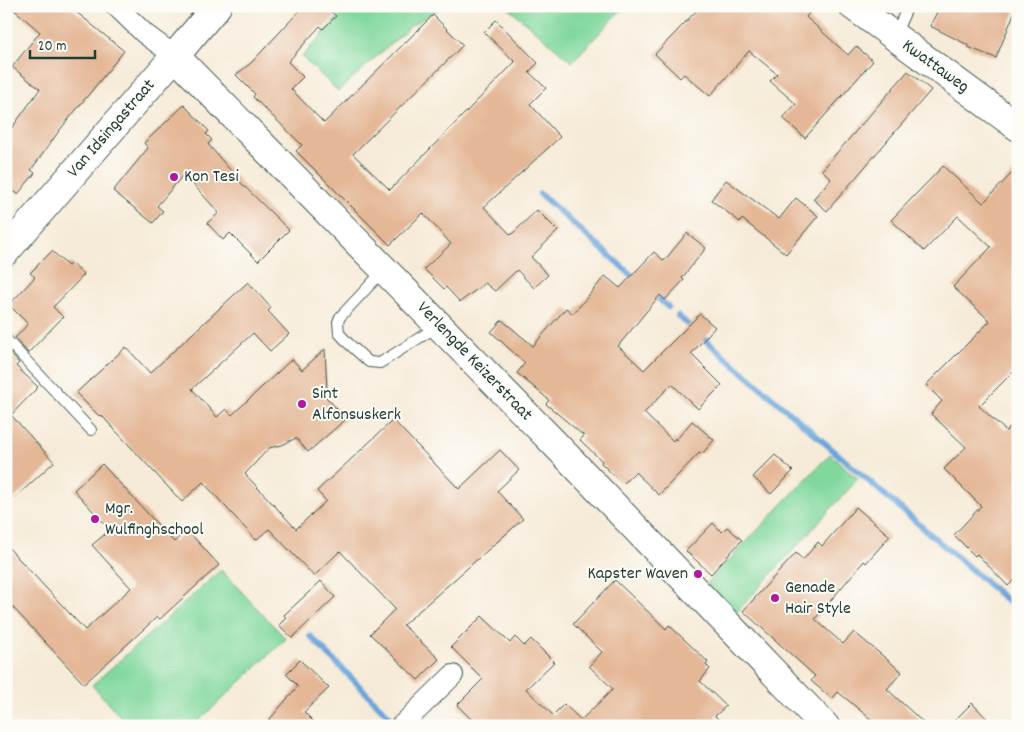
<svg xmlns="http://www.w3.org/2000/svg" width="1024" height="732" font-family="Dekko,sans-serif">
	<rect width="100%" height="100%" fill="#fdfcf7"/>
	<filter id="ink" filterUnits="userSpaceOnUse"><feTurbulence type="fractalNoise" baseFrequency=".02" numOctaves="2"/><feDisplacementMap in="SourceGraphic" scale="10" xChannelSelector="R" yChannelSelector="G"/><feConvolveMatrix kernelMatrix="1 2 1 2 8 2 1 2 1" color-interpolation-filters="sRGB"/></filter>
	<filter id="wash" filterUnits="userSpaceOnUse"><feTurbulence type="fractalNoise" baseFrequency=".0096" numOctaves="4" result="noise"/><feDisplacementMap in="SourceGraphic" scale="20" xChannelSelector="R" yChannelSelector="G"/><feGaussianBlur stdDeviation="1.12" result="paint"/><feColorMatrix in="noise" values="0 0 0 0 0 0 0 0 0 0 0 0 0 0 0 0 0 1.4 0 .05"/><feComposite in="paint" operator="in"/></filter>
	<g filter="url(#wash)">
		<rect width="100%" height="100%" fill="#f6ebd8"/>
		<!-- green -->
		<path fill="#81d89d" stroke="#508a68" d="M348 6H443L412 25 338 91 302 57Z
			M506 6H623L624 7 572 62Z
			M830 454 858 479 735 614 707 583Z
			M221 570 286 639 193 726H129L92 685Z"/>
		<g fill="none" stroke-linecap="round" stroke-linejoin="round">
			<!-- stream -->
			<path stroke="#6aa4da" stroke-width="6" d="M540 194 637 280
				M652 293 668 307
				M678 316 1018 610
				M310 636 393 720"/>
		</g>
		<g id="blocks">
			<!-- building -->
			<path fill="#e4b897" d="M10 6H69L124 51 59 131 31 170 35 173 18 194 6 186V136L40 89 12 67 40 32Z
				M304 6H325L336 16 323 29 320 26 288 62 303 77 291 89 324 123 433 15 463 45 353 154 390 190 515 62 484 32 496 20 538 63 529 72 546 88 530 104 560 137 484 207 511 235 537 210 558 231 531 257 548 275 534 288 517 270 495 291 485 283 460 302 446 287 444 289 424 269 451 244 423 213 390 245 296 151 302 145 253 97 255 94 236 75 252 62Z
				M701 6H815L806 17 848 55 856 46 873 61 805 138 783 118 796 104 770 81 777 74 749 51 710 96 684 74 680 78 655 54Z
				M940 6H1017L996 58 968 47V45L930 26Z
				M908 71 931 90 827 211 813 199 831 179 822 170Z
				M184 105 209 131 206 134 212 140 208 144 242 184 289 230 258 261 230 233 223 240 207 223 219 213 184 174 157 206 163 211 153 223 113 191 148 148 144 143Z
				M943 166 983 203 1018 167V367L979 406 1006 431 1018 418V576L1008 586 977 554 975 556 954 535 981 506 944 469 966 447 931 414 942 401 926 385 990 321 953 287 991 247 958 216 924 251 891 220Z
				M726 180 779 219 796 198 818 216 786 254 742 219 740 222 711 200Z
				M687 233 706 248 682 278 684 280 665 300 660 295 618 346 644 370 700 314 715 327 691 354 722 385 698 409 672 384 644 413 673 441 675 438 676 440 692 421 714 440 702 454 700 452 659 495 635 472 623 484 601 463 602 461 580 440 584 436 546 404 549 400 517 373 525 363 491 332 502 320 533 346 566 308 573 314 605 276 620 288 654 252 664 261Z
				M52 251 68 266 71 263 84 275 53 307 63 317 28 353 15 338 28 324 9 305 35 277 30 273Z
				M248 282 271 308 268 311 289 334 270 351 253 333 192 389 217 417 226 409 232 415 292 359 302 370 325 349 327 390 316 386 346 419 308 452 296 438 282 445 269 448 245 474 296 529 326 501 317 491 393 420 459 489 500 450 519 470 497 491 523 519 403 625 439 659 418 680 370 634 395 609 340 551 314 576 269 529 256 540 203 482 182 502 101 415 99 416 76 393 126 347 150 373Z
				M6 349 19 363 16 366 38 387 11 415 54 462 6 506Z
				M775 455 793 471 771 494 753 477Z
				M102 464 174 542 187 530 219 565 160 619 157 617 84 684 6 600V545L85 630 131 588 92 545 110 530 74 490Z
				M856 507 890 536 866 563 864 561 815 619 843 644 854 632 902 672 887 689 927 726H879L838 692 832 699 811 681 815 676 743 611 796 553 803 560 818 542 822 546Z
				M713 523 722 532 727 527 742 540 711 574 686 551Z
				M615 580 666 629 669 625 708 662 706 665 710 669 700 681 726 706 715 716 725 726H478L457 705 483 679 451 647 482 616 510 643 515 637 524 646 531 639 554 662 526 689 553 715 564 704 581 720 613 689 589 666 602 652 573 624Z
				M321 581 335 597 292 638 279 625 286 618 284 615Z
				M300 660 329 688 304 712 318 726H264L298 686 286 674Z
				M972 703 994 726H949Z"/>
		</g>
	</g>
	<g filter="url(#ink)">
		<use href="#blocks" fill-opacity="0" stroke="#3f574d" stroke-width="1"/>
		<g fill="none" stroke-linecap="round" stroke-linejoin="round">
			<!-- lane casing -->
			<g stroke="#3f574d" stroke-width="12">
				<path id="lane" d="M895 35 908 6
					M383 271 340 317 338 322 339 333 348 343 369 362 380 363 438 326
					M6 339 91 430"/>
			</g>
			<!-- street casing -->
			<g stroke="#3f574d" stroke-width="22">
				<path id="street" d="M116 6 145 34 175 56
					M401 726 453 675"/>
			</g>
			<!-- secondary casing -->
			<g stroke="#3f574d" stroke-width="30">
				<path id="secondary" d="M6 251 175 56"/>
			</g>
			<!-- primary casing -->
			<g stroke="#3f574d" stroke-width="30">
				<path id="primary" d="M217 6 175 56 555 444 825 726
					M853 6 1018 127"/>
			</g>
			<!-- lane -->
			<use href="#lane" stroke="#fff" stroke-width="10"/>
			<!-- street -->
			<use href="#street" stroke="#fff" stroke-width="20"/>
			<!-- secondary -->
			<use href="#secondary" stroke="#fff" stroke-width="28"/>
			<!-- primary -->
			<use href="#primary" stroke="#fff" stroke-width="28"/>
		</g>
	</g>
	<!-- markers -->
	<g fill="#b5179e" stroke="#fdfcf7" stroke-width="2">
		<circle cx="174" cy="177" r="5"/>
		<circle cx="302" cy="404" r="5"/>
		<circle cx="95" cy="519" r="5"/>
		<circle cx="698" cy="574" r="5"/>
		<circle cx="775" cy="598" r="5"/>
	</g>
	<g text-anchor="middle" dominant-baseline="central" stroke-width="4" stroke-linejoin="round" paint-order="stroke">
		<!-- street labels -->
		<g font-size="18" fill="#1f3d34" stroke="#fdfcf7">
			<text transform="translate(935 67) rotate(36)">Kwattaweg</text>
			<text transform="translate(112 129) rotate(-49)">Van Idsingastraat</text>
			<text transform="translate(474 362) rotate(46)">Verlengde Keizerstraat</text>
		</g>
		<!-- poi labels -->
		<g font-size="18" fill="#1f3d34" stroke="#fdfcf7" text-anchor="start">
			<text x="184" y="177">Kon Tesi</text>
			<text x="312" y="394">Sint<tspan x="312" dy="21">Alfonsuskerk</tspan></text>
			<text x="105" y="509">Mgr.<tspan x="105" dy="21">Wulfinghschool</tspan></text>
			<text x="688" y="574" text-anchor="end">Kapster Waven</text>
			<text x="785" y="588">Genade<tspan x="785" dy="21">Hair Style</tspan></text>
		</g>
	</g>
	<!-- margin -->
	<rect width="1024" height="732" fill="none" stroke="#fdfcf7" stroke-width="25"/>
	<!-- scale -->
	<path d="M30 50v8h65v-8" fill="none" stroke="#1f3d34" stroke-width="2.5"/>
	<text x="38" y="50" font-size="15" fill="#1f3d34" stroke="#fdfcf7" stroke-width="4" paint-order="stroke">20 m</text>
</svg>
